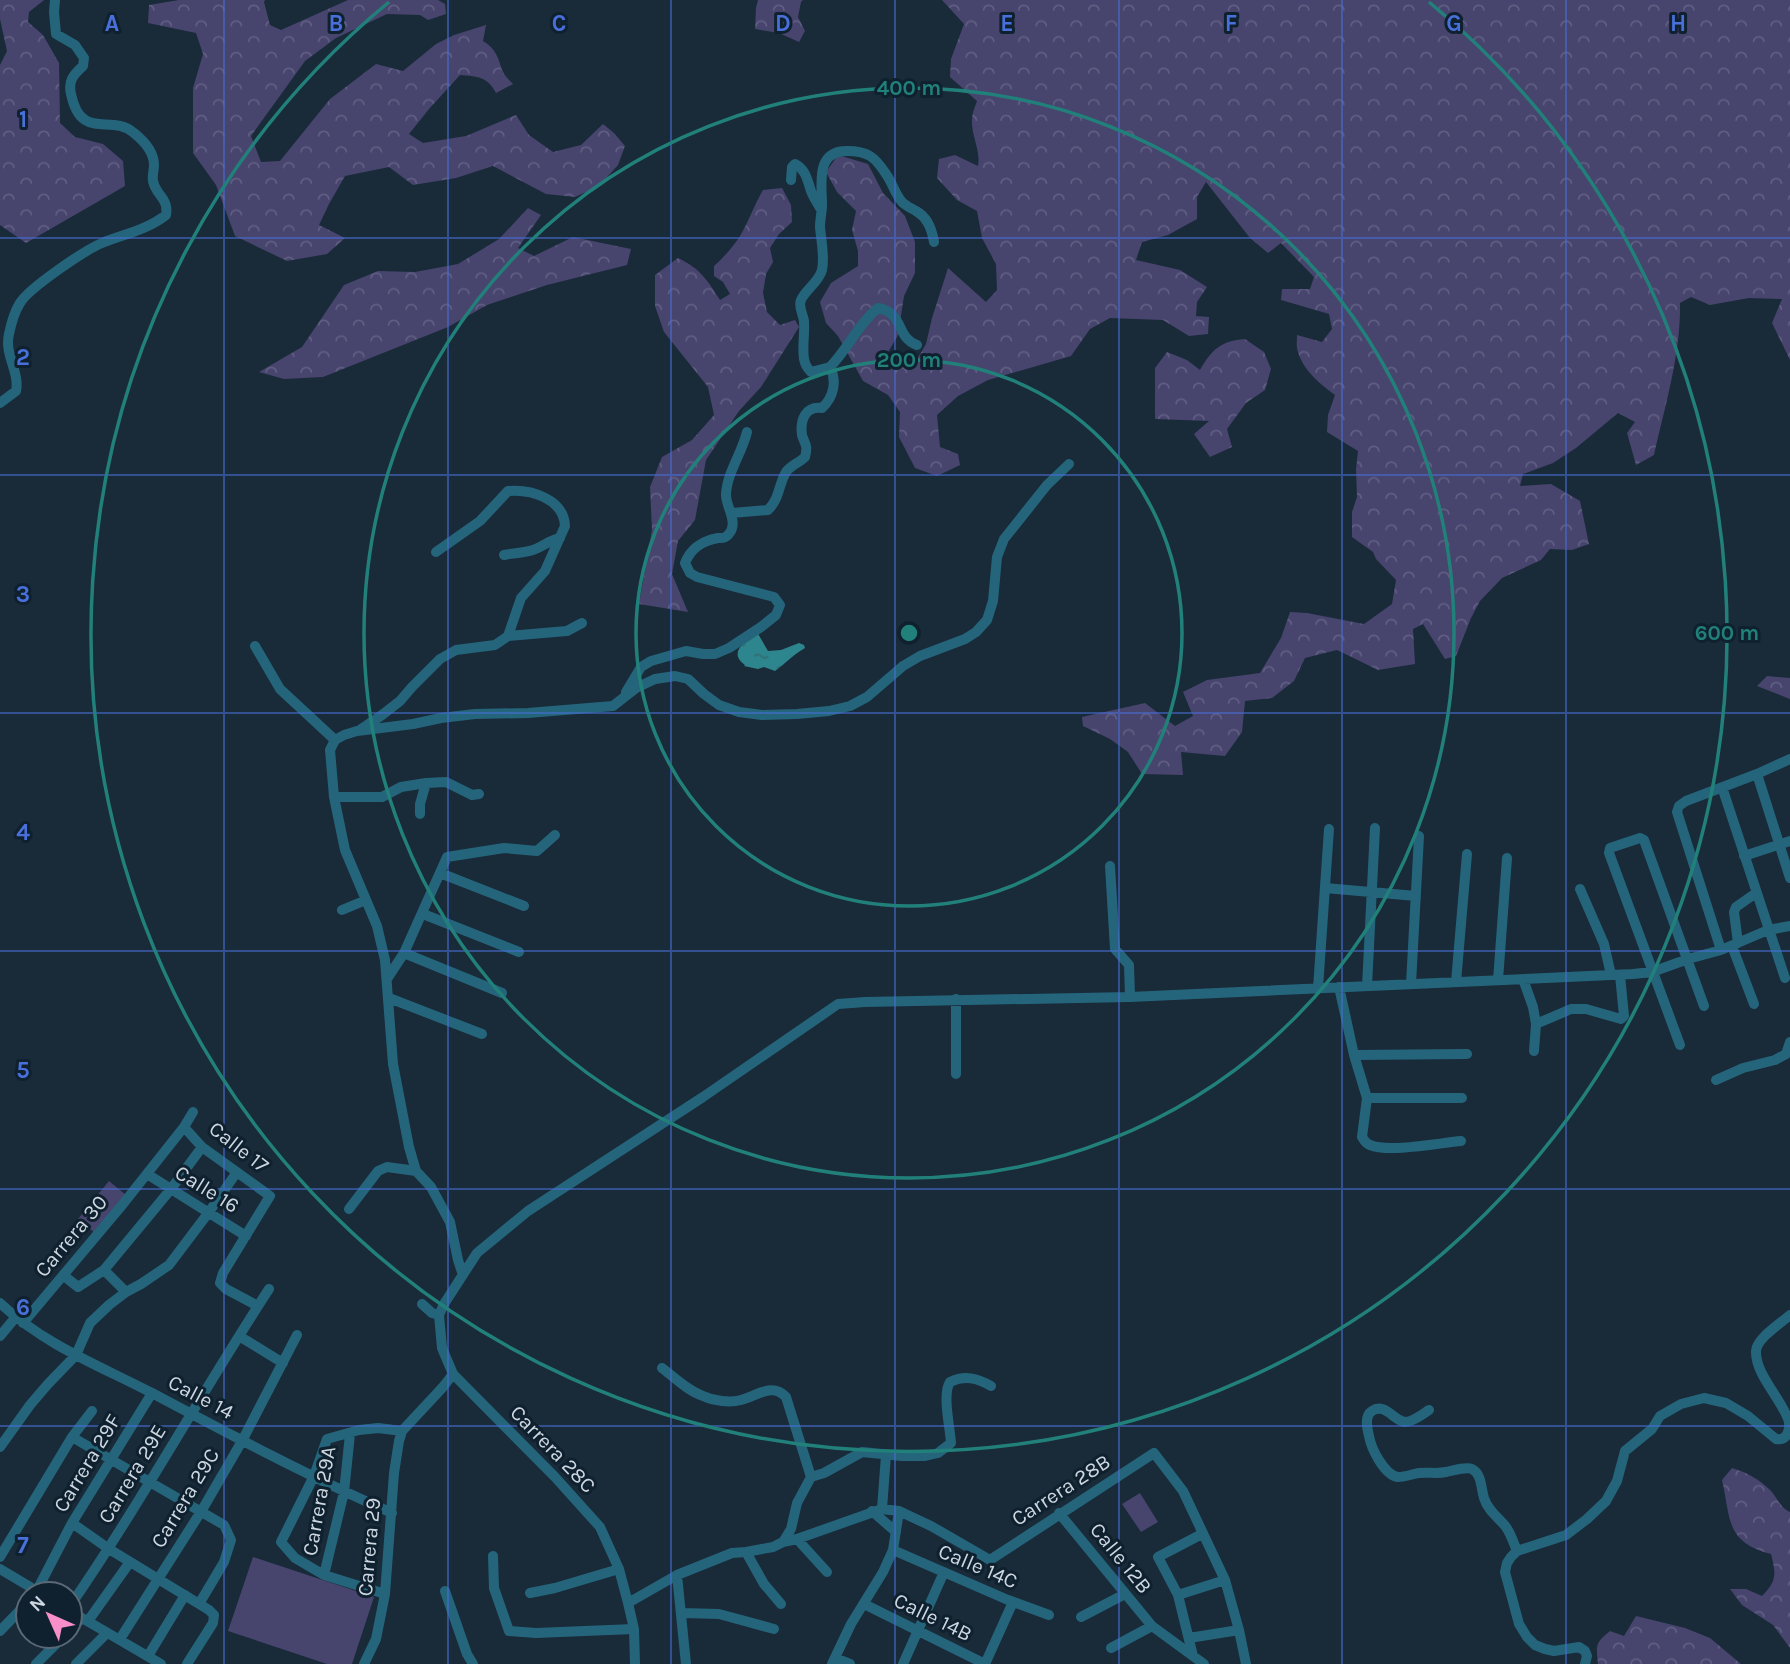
<svg xmlns="http://www.w3.org/2000/svg" width="1790" height="1664" font-family="Karla,sans-serif">
	<defs>
		<pattern id="forest-crowns" width="20" height="18" patternUnits="userSpaceOnUse" patternTransform="scale(1.75)"><rect width="20" height="18" fill="#47446e"/><path d="M2 6a3 3 0 1 1 6 0M12 15a3 3 0 1 1 6 0" fill="none" stroke="#605e82"/></pattern>
		<pattern id="water-ripples" width="26" height="14" patternUnits="userSpaceOnUse" patternTransform="scale(1.75)"><rect width="26" height="14" fill="#2d858d"/><path d="M2 4q2-2 4 0t4 0M15 11q2-2 4 0t4 0" fill="none" stroke="#336d73"/></pattern>
	</defs>
	<rect width="100%" height="100%" fill="#192a39"/>
	<!-- forest -->
	<path fill="url(#forest-crowns)" d="M0 0H44L29 12 28 22 43 35 59 63 60 123 75 137 103 144 123 161 125 186 26 243 0 225V65L7 51 0 19Z
		M179 0H265L264 2 270 25 281 30 348 0H438L445 4 446 14 428 20 420 15 387 14 336 38 305 61 251 136 261 162 280 161 330 99 376 64 403 71 436 44 454 35 486 25 483 41C496 49 498 57 502 70 504 75 509 80 513 84L496 93C488 77 477 76 460 75L429 109 409 134 423 143 466 136 516 115 529 135 553 152 581 145 603 124 614 133 625 146 618 165 599 186 575 197 546 194 493 166 456 178 413 185 389 167 345 176 329 204 319 225 345 238 327 254 287 261 235 236 216 185 193 153V88L203 54 196 33 148 23 149 5Z
		M758 0H803L801 2 798 17 805 31 799 42 779 33 755 29 756 8Z
		M942 0H1790V360L1772 323 1782 299 1749 298 1710 305 1691 297 1680 303C1681 354 1665 406 1654 455L1636 465 1627 433 1635 422 1618 413 1576 448 1553 463 1523 474 1520 486 1551 484 1580 501 1589 544 1572 550 1550 549 1541 560 1502 578 1480 601 1471 618 1456 656 1445 659 1423 624 1413 629 1415 664 1378 670 1337 650 1305 658 1294 681 1272 698 1245 701 1242 732 1225 756 1181 752 1183 775 1142 774 1128 752 1110 739 1083 726 1082 717 1145 703 1175 726 1193 716 1183 692 1207 680 1260 673 1281 638 1290 612 1307 613 1364 624 1392 604 1396 580 1376 559 1373 552 1352 537V512L1357 497 1356 469 1358 451 1327 432 1328 415 1335 395C1321 385 1303 370 1298 352 1296 347 1297 340 1297 335L1322 342 1332 329 1329 314 1281 300 1282 289H1310L1314 277 1281 243 1268 253 1250 238 1206 182 1197 197V219L1168 235 1142 242 1136 260 1180 270 1207 287 1197 302 1196 316 1209 317 1208 334 1189 336 1163 320 1110 318 1090 329 1071 356 988 380 958 396 937 415 940 447 958 454 960 465 937 476 915 468 899 437 900 412 888 395 863 381 838 336 826 323 820 302 831 283 858 266V251L852 230 856 211 837 192 826 172 838 155 868 164 883 193 905 216 915 242V273L904 296 898 335 887 354 912 368 926 344 932 318 948 268 986 302 997 290 996 264 982 238 977 211 957 200 937 178 939 159 955 155 978 166C981 150 971 136 972 119 972 113 975 107 977 101L950 77 951 59 964 24Z
		M782 188 791 205 792 222 779 234 770 248 773 262 766 274 763 293 767 312 780 325 795 320 799 327 761 387 739 411 706 460 695 520 678 541 672 574 688 612 639 604 652 530 650 487 662 457 692 440 714 415 708 387 664 332 655 306V275L678 258C701 269 707 280 720 300L730 294 723 282 714 276V266C724 257 733 247 740 236 749 221 754 205 763 190Z
		M528 208 541 215 518 248 534 256 573 237 631 249 627 265 547 285 487 305 448 327 323 377 284 379 259 372 302 347 344 285 378 271 415 272 458 264 499 239Z
		M1245 339 1264 352 1271 369 1265 390 1246 403 1227 429 1232 447 1210 457 1194 434 1209 421 1155 419V368L1167 352 1187 360 1200 370C1212 349 1221 341 1245 339Z
		M1767 676 1790 678V699L1757 686Z
		M1732 1468C1748 1473 1759 1479 1771 1491 1778 1499 1780 1507 1790 1512V1648L1773 1625 1742 1605 1730 1589H1746L1762 1596C1777 1581 1776 1574 1771 1554 1725 1542 1731 1519 1722 1480Z
		M1636 1616 1685 1628 1710 1638 1741 1664H1598C1596 1645 1595 1643 1610 1631L1624 1636Z"/>
	<!-- pitch -->
	<path fill="#47446e" d="M109 1181 126 1195 95 1233 78 1219Z
		M1140 1493 1158 1522 1141 1532 1122 1504Z
		M253 1557 374 1597 352 1664H327L228 1631Z"/>
	<!-- water -->
	<path fill="url(#water-ripples)" d="M757 632 768 651 781 650 799 643 804 645 805 648C794 654 786 663 775 671L764 667 758 669 744 666 745 665C727 652 746 641 757 632Z"/>
	<g fill="none" stroke-linecap="round" stroke-linejoin="round">
		<!-- street -->
		<path stroke="#25657b" stroke-width="10" d="M791 180 792 167 795 164C806 170 807 179 811 191 813 197 817 202 820 208
			M830 367 811 372C807 368 805 365 804 359 802 346 805 334 804 321 803 314 798 307 801 300 806 289 819 282 822 270 825 256 821 240 820 227 820 219 822 212 822 205 822 184 815 151 847 151 868 151 875 157 886 174 892 182 895 194 902 202 906 206 911 208 916 211 927 217 932 229 934 242
			M0 403 16 391C20 372 4 355 9 334 11 324 15 311 20 303 29 288 85 250 102 243 124 234 147 230 166 215 169 198 156 196 153 181 152 176 154 170 154 165 154 152 144 141 134 133 111 113 81 142 71 94 68 81 73 75 83 66L84 58 75 45 56 34 54 12 55 0
			M732 513 768 510C780 498 778 486 786 472 791 465 799 463 805 457 806 453 807 449 806 446 805 442 803 439 802 435 800 420 805 406 822 408 834 397 837 381 830 367 848 349 858 324 878 308 905 313 895 337 917 345
			M504 555C513 553 524 553 533 550 542 547 550 540 560 538
			M508 636 567 631 582 623
			M255 646 280 689 335 740
			M626 692 641 667 651 661 686 651 703 654H715L729 648 761 627 776 615 780 605 774 597 697 577 690 573 685 563C691 548 702 541 718 538 722 538 724 539 728 535 740 523 725 506 726 494 727 473 742 453 747 432
			M360 730 382 715 400 701 412 687 440 659 456 650 495 645 508 636 521 598 545 571 565 526C564 499 531 489 508 491L480 521 436 552
			M1757 774 1790 878
			M1722 787 1785 978
			M334 797H382L401 787 426 783 446 782 472 795 479 794
			M420 814V804L426 783
			M1744 856 1790 841
			M1110 866 1115 949 1129 965 1130 997
			M440 873 524 906
			M1325 888 1416 896
			M1580 889 1604 944 1611 975
			M342 910 366 900
			M423 914 519 952
			M1738 943 1734 912 1736 907 1756 893
			M1732 946 1754 1004
			M1721 950 1677 812 1679 806 1686 801 1757 774 1790 759
			M404 953 502 993
			M387 979 404 953 447 857 504 848 537 851 555 835
			M1523 979 1533 1007 1536 1024 1534 1051
			M1498 980 1507 858
			M1456 982 1467 854
			M1411 984 1419 836
			M1367 986 1375 828
			M1339 987 1354 1055 1367 1098 1362 1137C1365 1141 1365 1143 1370 1145 1389 1153 1439 1143 1461 1141
			M1318 988 1329 829
			M389 998 482 1034
			M1536 1024 1571 1009H1586L1621 1019 1624 1016 1620 975
			M1680 1045 1609 853 1610 848 1640 838 1644 840 1704 1006
			M1354 1055 1467 1054
			M956 1074V999
			M1716 1080 1743 1068 1775 1060 1786 1054 1790 1042
			M1367 1098H1462
			M184 1127 202 1147 270 1196 223 1273 220 1283 226 1289 258 1306
			M147 1174 246 1236
			M349 1209 378 1171 387 1167 416 1171
			M104 1270 126 1292
			M63 1275 78 1287 104 1270 171 1189 202 1147
			M463 1275 458 1260 450 1222 431 1187 416 1171 409 1147 393 1064 385 960 377 926 345 850 334 797 330 750 335 740 344 735 357 731 413 724 441 718 475 714 528 713 613 706 636 688 655 679 675 676 688 679 704 694 719 705 739 712 762 715 797 714 829 711 850 706 867 697 903 666 920 656 965 639 976 632 987 620 993 601 997 557 1004 539 1047 485 1069 464
			M0 1303C43 1344 100 1366 152 1393 231 1435 310 1477 392 1513
			M422 1304 432 1313 439 1315
			M23 1323 123 1204 184 1127 193 1112
			M0 1336 15 1318
			M239 1336 283 1363
			M662 1368C675 1378 688 1391 703 1396 714 1401 730 1403 741 1400 757 1396 772 1382 786 1397L811 1477 797 1503 791 1529 783 1542
			M1429 1410C1423 1414 1413 1422 1405 1422 1394 1421 1385 1402 1372 1411 1364 1416 1367 1428 1369 1436 1371 1448 1384 1475 1398 1477 1406 1477 1412 1474 1419 1473 1428 1472 1437 1474 1446 1472 1453 1471 1465 1466 1472 1469 1482 1474 1481 1489 1484 1498 1488 1511 1498 1517 1506 1527 1511 1534 1514 1544 1517 1551
			M72 1437 224 1525 231 1540 224 1562 199 1604
			M0 1447 30 1405 48 1384 76 1355 90 1323 109 1305 126 1292 141 1284 169 1265 209 1212 237 1172
			M811 1477 824 1473 862 1452 902 1456H925L938 1453 951 1443C950 1427 942 1394 950 1382 965 1375 977 1378 991 1386
			M882 1509 886 1455
			M872 1511 896 1532
			M1059 1513 1152 1626 1204 1664
			M72 1523 109 1549 209 1610 214 1615 213 1623 187 1664
			M797 1539 827 1572
			M893 1550 1008 1600 1049 1615
			M746 1552 764 1584 781 1604
			M493 1556 494 1588 509 1631 536 1633 634 1629
			M0 1557 72 1437 92 1411
			M0 1569 42 1594
			M324 1575 344 1492 350 1434
			M677 1575 686 1664
			M445 1591 467 1654 473 1664
			M530 1593 555 1588 619 1569
			M35 1594 72 1523 152 1393
			M385 1594 324 1575 295 1558 281 1542 314 1476 327 1439 359 1430 378 1428 402 1431
			M1178 1595 1225 1580
			M628 1603 677 1575 732 1553 746 1552 773 1547 783 1542 797 1539 882 1509 899 1511 931 1526 990 1560 1154 1453 1183 1491 1225 1580 1239 1630 1246 1664
			M864 1604 985 1664
			M70 1606C141 1503 201 1393 269 1289
			M70 1611 161 1664
			M682 1613 719 1614 774 1629
			M1081 1617 1125 1594
			M88 1621 130 1562
			M70 1630 82 1618
			M0 1631 28 1602
			M1189 1638 1239 1630
			M120 1639 202 1510 242 1441 297 1335
			M1111 1648 1152 1626
			M148 1656 185 1595
			M1193 1656 1178 1595 1158 1557 1202 1534
			M835 1658 850 1664
			M36 1664 64 1636
			M76 1664 107 1633
			M364 1664 376 1639 385 1594 394 1473 399 1441 402 1431 443 1387 453 1374
			M635 1664 634 1629 628 1603 619 1569 600 1527 555 1477 453 1374 442 1348 439 1315 444 1304 477 1253 528 1211 703 1097 838 1004 865 1002 1130 997 1633 974 1652 972 1688 959 1721 950 1768 930 1790 926
			M832 1664 851 1624 883 1572 893 1550 899 1511
			M903 1664 944 1572
			M985 1664 1013 1602
			M1585 1664 1587 1656 1585 1651 1579 1647 1554 1651 1545 1649 1535 1645 1527 1637 1519 1624 1505 1572 1507 1563 1511 1557 1517 1551 1566 1535 1587 1519 1606 1501 1617 1481 1625 1451 1652 1429 1660 1416 1681 1404 1704 1398 1726 1403 1748 1416 1776 1439C1786 1441 1790 1432 1789 1422 1783 1400 1755 1375 1756 1351 1757 1338 1780 1324 1790 1315"/>
	</g>
	<!-- grid -->
	<path fill="none" stroke="#4970da" stroke-width="2" stroke-opacity="0.55" d="M224 0V1664M448 0V1664M671 0V1664M895 0V1664M1119 0V1664M1342 0V1664M1566 0V1664M0 238H1790M0 475H1790M0 713H1790M0 951H1790M0 1189H1790M0 1426H1790"/>
	<!-- distance rings -->
	<g fill="none" stroke="#22807a" stroke-width="3.5">
		<circle cx="909" cy="633" r="273"/>
		<circle cx="909" cy="633" r="545"/>
		<path d="M1429 2A818 818 0 1 1 389 2"/>
	</g>
	<g text-anchor="middle" dominant-baseline="central" stroke-width="6" stroke-linejoin="round" paint-order="stroke">
		<!-- street labels -->
		<g font-size="21" fill="#cdd7e1" stroke="#0f202e">
			<text transform="translate(239 1147) rotate(38)">Calle 17</text>
			<text transform="translate(207 1189) rotate(32)">Calle 16</text>
			<text transform="translate(71 1236) rotate(-50)">Carrera 30</text>
			<text transform="translate(201 1397) rotate(28)">Calle 14</text>
			<text transform="translate(553 1449) rotate(46)">Carrera 28C</text>
			<text transform="translate(87 1463) rotate(-59)">Carrera 29F</text>
			<text transform="translate(132 1474) rotate(-59)">Carrera 29E</text>
			<text transform="translate(1061 1490) rotate(-33)">Carrera 28B</text>
			<text transform="translate(185 1498) rotate(-59)">Carrera 29C</text>
			<text transform="translate(319 1501) rotate(-80)">Carrera 29A</text>
			<text transform="translate(369 1547) rotate(-85)">Carrera 29</text>
			<text transform="translate(1121 1558) rotate(51)">Calle 12B</text>
			<text transform="translate(978 1566) rotate(23)">Calle 14C</text>
			<text transform="translate(933 1617) rotate(26)">Calle 14B</text>
		</g>
	</g>
	<g font-size="23" text-anchor="middle" font-weight="bold" fill="#4970da" stroke="#0f202e" stroke-width="6" stroke-linejoin="round" paint-order="stroke">
		<text x="112" y="31">A</text>
		<text x="336" y="31">B</text>
		<text x="559" y="31">C</text>
		<text x="783" y="31">D</text>
		<text x="1007" y="31">E</text>
		<text x="1231" y="31">F</text>
		<text x="1454" y="31">G</text>
		<text x="1678" y="31">H</text>
		<text x="23" y="127">1</text>
		<text x="23" y="365">2</text>
		<text x="23" y="602">3</text>
		<text x="23" y="840">4</text>
		<text x="23" y="1078">5</text>
		<text x="23" y="1315">6</text>
		<text x="23" y="1553">7</text>
	</g>
	<circle cx="909" cy="633" r="10" fill="#22807a" stroke="#0f202e" stroke-width="3.5"/>
	<g font-size="21" text-anchor="middle" font-weight="bold" fill="#22807a" stroke="#0f202e" stroke-width="6" stroke-linejoin="round" paint-order="stroke">
		<text x="909" y="95">400 m</text>
		<text x="909" y="367">200 m</text>
		<text x="1727" y="640">600 m</text>
	</g>
	<!-- north arrow -->
	<g transform="translate(49 1615) rotate(315)"><circle r="33" fill="#0f202e" stroke="#5b6976" stroke-width="2"/>
	<path d="M0-5L12 26L0 18L-12 26Z" fill="#f98fca"/>
	<text y="-10" font-size="19" font-weight="bold" text-anchor="middle" fill="#cdd7e1">N</text>
	</g>
</svg>
